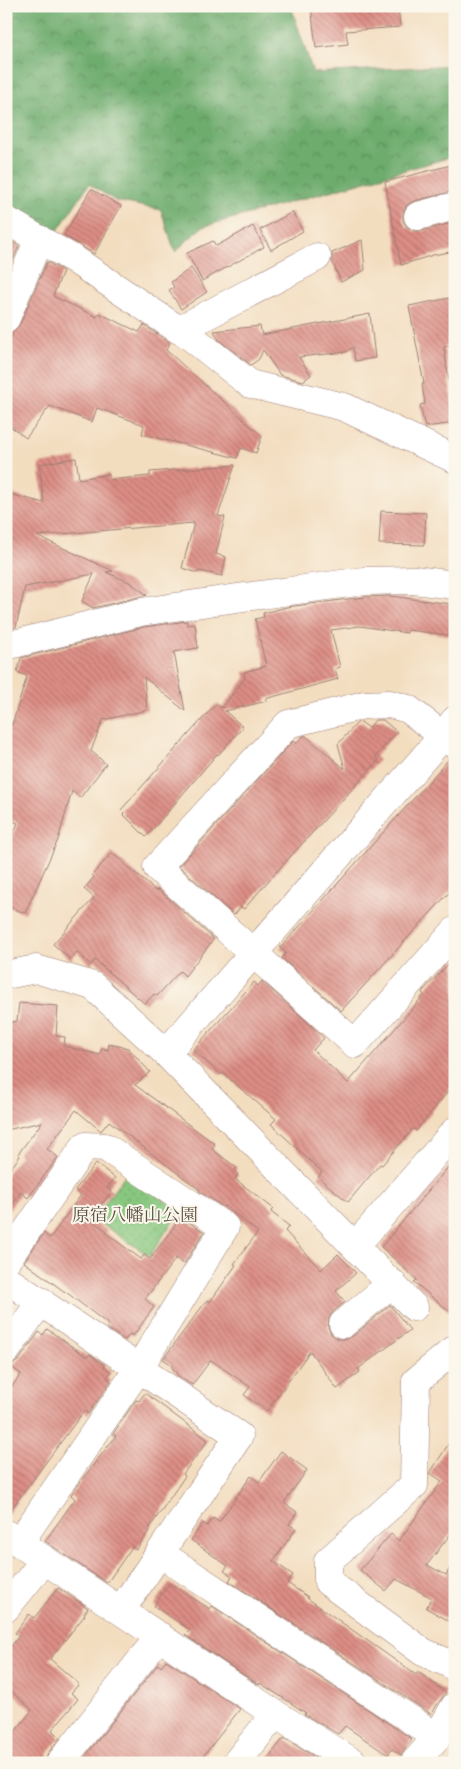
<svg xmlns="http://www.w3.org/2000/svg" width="461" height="1769" font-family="'Gentium Book Plus','Noto Serif JP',serif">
	<defs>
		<pattern id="forest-crowns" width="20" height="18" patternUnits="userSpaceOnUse" patternTransform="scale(1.25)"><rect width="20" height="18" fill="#6dac6d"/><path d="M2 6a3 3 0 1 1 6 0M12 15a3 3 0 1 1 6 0" fill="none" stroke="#5c8b5a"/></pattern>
		<pattern id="park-dots" width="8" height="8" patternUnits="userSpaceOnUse" patternTransform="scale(1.25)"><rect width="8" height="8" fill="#87c77e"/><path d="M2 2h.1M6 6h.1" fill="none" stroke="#76aa6d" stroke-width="1.8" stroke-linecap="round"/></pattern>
		<pattern id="building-back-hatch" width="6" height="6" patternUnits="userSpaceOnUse" patternTransform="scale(1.25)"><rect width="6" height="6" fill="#dd8e85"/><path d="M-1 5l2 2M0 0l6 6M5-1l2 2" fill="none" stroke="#b5736d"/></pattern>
	</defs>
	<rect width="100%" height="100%" fill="#fbf7ec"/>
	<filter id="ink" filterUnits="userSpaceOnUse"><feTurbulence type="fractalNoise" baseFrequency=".02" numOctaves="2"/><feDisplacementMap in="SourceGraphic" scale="10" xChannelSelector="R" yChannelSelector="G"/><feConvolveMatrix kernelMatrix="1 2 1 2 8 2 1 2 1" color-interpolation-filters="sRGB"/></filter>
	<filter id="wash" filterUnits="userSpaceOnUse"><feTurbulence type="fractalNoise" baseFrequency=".0096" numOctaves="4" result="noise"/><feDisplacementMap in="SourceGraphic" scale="20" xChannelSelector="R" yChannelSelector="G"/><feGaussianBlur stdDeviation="1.12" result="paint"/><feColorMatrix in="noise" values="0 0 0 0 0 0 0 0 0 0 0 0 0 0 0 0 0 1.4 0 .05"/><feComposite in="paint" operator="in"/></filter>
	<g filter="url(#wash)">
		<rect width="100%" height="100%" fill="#f3ddbf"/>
		<!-- forest -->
		<path fill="url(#forest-crowns)" stroke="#5c664c" d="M6 6H291L313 73 455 65V156L202 227 175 252 161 210 116 201 89 184 52 239 6 210Z"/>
		<!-- park -->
		<path fill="url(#park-dots)" stroke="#687354" d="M125 1175 180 1210 150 1256 94 1219Z"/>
		<g id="blocks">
			<!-- building -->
			<path fill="url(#building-back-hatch)" d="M311 6H398L400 27 346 31 348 44 316 48Z
				M455 164V191L414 201 407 205 403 212V221L407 227 414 231H422L455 222V251L433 255 401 265 385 182Z
				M91 189 121 206 94 254 64 235Z
				M292 212 303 231 271 250 260 230Z
				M253 226 264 247 202 281 187 253 213 241 216 246Z
				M6 238 19 246 12 262 6 260Z
				M362 240 365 270 341 282 332 261V253Z
				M47 262 63 271 53 296 97 317 99 313 139 332 144 325 170 343 166 350 262 436 256 453 241 448 237 458 142 434 144 425 97 408 92 422 50 406 26 438 6 423V349L14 331 20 324Z
				M191 268 207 292 181 309 169 290 174 287 171 282Z
				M455 297V344L444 347 455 423 425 427 420 405 425 404 422 384H424L409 306Z
				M370 314 375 358 355 361 353 347 346 352 299 357 311 375 303 381 280 375 263 350 259 359 251 365 219 340 214 331 260 326 262 335Z
				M76 458 79 479 109 474V480L150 476V472L235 465 218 516 225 517 216 554 226 557 222 576 199 571 198 573 182 568 194 523 37 536 113 571 106 572 131 583 147 595 93 608 82 601 94 574 25 587 16 627 6 629V493L44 503 39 464Z
				M381 511 426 513 424 545 379 544Z
				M390 596 452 604 450 614 455 615V636L408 630 407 633 360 626 331 630 340 667 335 669 338 679 265 699 267 701 225 711 243 727 218 755 217 754 146 837 123 814 124 813 121 810 214 706 217 704 222 708 245 678 244 672 266 666 255 619 264 617 263 613 287 607 365 597Z
				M187 621V625L195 624 198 648 174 652 185 711 144 677 147 710 103 720 91 751 106 764 80 798 72 791 58 840 25 913 6 906V850L18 823 6 819V723L12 725 27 676 17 672 21 658 144 627Z
				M375 720H383L397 732 375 757 379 760 269 880 244 909 241 907 234 915 179 866 293 741 296 744 303 736H306L345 769 338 744 357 723 361 722 369 728Z
				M449 759 455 760V886L341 1011 282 958 286 953 280 948Z
				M112 853 156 891 158 889 214 939 185 976 180 971 157 996 154 994 145 1004 95 960 91 965 77 952 71 960 53 944 94 898 84 889 94 877 92 875Z
				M455 957V1083L416 1131 413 1129 382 1165 380 1164 348 1202 318 1177 322 1172 271 1124 276 1119 223 1073 221 1075 193 1050 254 982 258 986 262 981 320 1034 324 1038 313 1050 348 1083 424 995 422 992Z
				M19 1003 58 1006 56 1036 65 1037 64 1046 100 1055 102 1048 108 1050 109 1044 128 1048 150 1072 135 1085 215 1144 212 1149 237 1168 235 1171 238 1174 235 1179 274 1209 271 1212 289 1226 285 1231 321 1270 338 1254 356 1273 336 1291 345 1302 333 1312 329 1318 328 1327 331 1334 338 1339H346L353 1336 390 1305 410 1330 358 1369 360 1372 337 1389 310 1351 267 1411 244 1395 250 1387 211 1360 192 1385 178 1376 169 1363 163 1359 207 1300 210 1302 236 1265 234 1264 258 1232 225 1206 224 1207 199 1191 200 1190 109 1121 101 1131 76 1110 47 1149 58 1157 28 1198 21 1192 6 1214V1175L20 1156 18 1154 42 1122 6 1130V1023L17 1021Z
				M455 1159V1316L414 1282 417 1280 381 1247Z
				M96 1163 115 1178 107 1188 112 1191 90 1219 107 1231 106 1233 141 1259 144 1255 150 1259 181 1217 204 1232 184 1264 176 1258 145 1299 154 1307 133 1336 130 1334 125 1340 107 1328 109 1325 66 1292H65L24 1262 44 1233 50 1238 81 1195 75 1190Z
				M47 1329 87 1357 89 1354 105 1365 104 1366 111 1372 107 1378 111 1381 88 1414 84 1411 6 1516V1395L21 1374 10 1366 19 1360 39 1332 43 1335Z
				M145 1393 208 1440 183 1474 185 1476 148 1530 149 1531 136 1550 132 1547 107 1583 45 1541 75 1499 71 1495 83 1478 116 1436 113 1434 136 1400 139 1401Z
				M455 1434V1528L427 1565 446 1575 455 1559V1624L426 1608 432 1598 396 1579 386 1591 360 1570 391 1534 399 1541 442 1481 430 1473Z
				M281 1451 307 1470 284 1503 297 1512 289 1524 296 1529 273 1561 293 1575 287 1583 308 1597 307 1598 416 1675 418 1672 446 1692 431 1714 229 1581 232 1576 224 1571 228 1566 191 1540 203 1523 207 1526 213 1518 219 1522 251 1476 259 1482Z
				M169 1583 210 1609 212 1606 412 1739 401 1755 392 1749 388 1755 345 1726 338 1734 304 1714 306 1713 260 1683 259 1685 185 1635 190 1630 154 1606Z
				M58 1588 88 1608 84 1614 85 1615 50 1659 79 1684 71 1693 78 1699 52 1730 60 1738 48 1753 45 1763H6V1743L32 1710 6 1687V1652L19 1636 15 1633 29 1614 34 1618Z
				M166 1660 240 1709 198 1763H80L158 1664 161 1667Z
				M284 1738 318 1759 315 1763H264Z"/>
		</g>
	</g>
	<g filter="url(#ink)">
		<use href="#blocks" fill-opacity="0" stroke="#9e7e75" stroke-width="1"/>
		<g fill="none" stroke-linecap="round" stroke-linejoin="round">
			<!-- minor casing -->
			<g stroke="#9e7e75" stroke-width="29">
				<path id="minor" d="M418 216 455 206
					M6 220 75 260 179 330 186 333 250 384 344 407 455 459
					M6 318 39 239
					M179 330 317 257
					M6 646 141 612 237 598 364 581 414 580 455 585
					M455 745 408 709 390 704 364 705 288 724 157 867 355 1044 455 931
					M6 975 36 969 93 986 166 1053 414 1307
					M166 1053 443 736 455 720
					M356 1245 455 1131
					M6 1261 85 1146 105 1147 225 1227 139 1368 19 1543
					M6 1279 239 1436 121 1610
					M343 1324 392 1283
					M455 1349 416 1381 414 1485 328 1561V1582L423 1652 450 1664 455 1668
					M6 1351 41 1301
					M6 1534 275 1714 354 1763
					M161 1554 437 1737
					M6 1608 44 1561
					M60 1763 160 1636
					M236 1763 275 1714
					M414 1763 437 1737 455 1706"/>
			</g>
			<!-- minor -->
			<use href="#minor" stroke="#fff" stroke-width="28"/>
		</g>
	</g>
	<g text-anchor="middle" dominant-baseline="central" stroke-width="4" stroke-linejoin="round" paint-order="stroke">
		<!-- park labels -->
		<g font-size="18" fill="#5c5144" stroke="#fbf7ec">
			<text x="135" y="1214">原宿八幡山公園</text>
		</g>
	</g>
	<!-- margin -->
	<rect width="461" height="1769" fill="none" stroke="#fbf7ec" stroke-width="25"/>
</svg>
